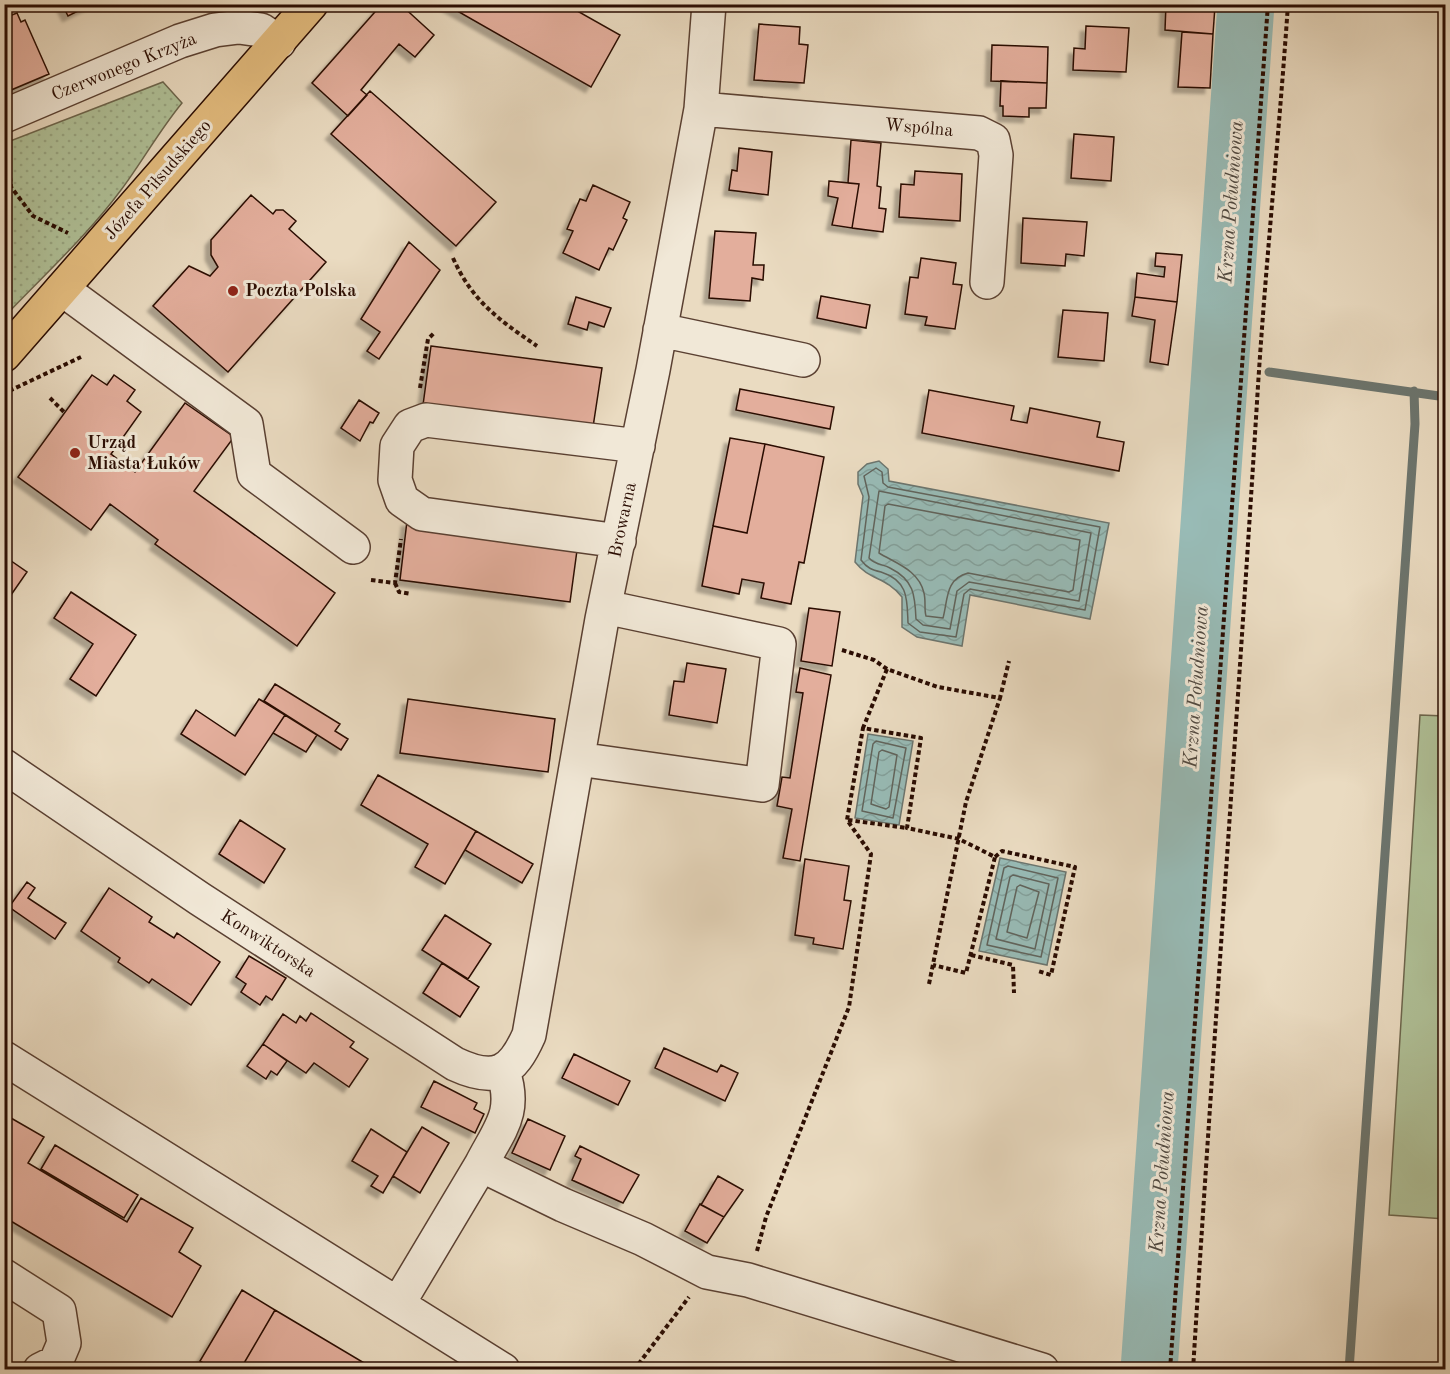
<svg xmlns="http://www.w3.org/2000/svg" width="1450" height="1374" font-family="'Old Standard TT',serif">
	<defs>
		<pattern id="park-dots" width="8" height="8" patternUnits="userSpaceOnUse" patternTransform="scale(1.5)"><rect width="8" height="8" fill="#b0c198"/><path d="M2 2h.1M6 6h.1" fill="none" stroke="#98a581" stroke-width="1.8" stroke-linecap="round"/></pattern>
		<pattern id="water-waves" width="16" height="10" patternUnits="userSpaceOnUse" patternTransform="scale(1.5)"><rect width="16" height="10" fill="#98bbb6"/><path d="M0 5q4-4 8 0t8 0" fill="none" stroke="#83a09b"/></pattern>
		<filter id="shadow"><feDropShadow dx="-5.5" dy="5.5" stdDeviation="1.5" flood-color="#0004"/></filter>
	</defs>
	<rect width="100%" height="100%" fill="#eadbc1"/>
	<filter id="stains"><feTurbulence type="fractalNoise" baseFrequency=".00333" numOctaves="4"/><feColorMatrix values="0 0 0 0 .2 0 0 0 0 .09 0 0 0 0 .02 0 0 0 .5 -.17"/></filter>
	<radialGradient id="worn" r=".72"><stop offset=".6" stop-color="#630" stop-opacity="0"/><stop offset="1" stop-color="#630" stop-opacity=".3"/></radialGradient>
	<!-- park -->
	<path fill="url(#park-dots)" stroke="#6d664d" stroke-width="1.5" d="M163 82 182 103C159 131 142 162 121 190 87 236 44 275 5 316V143Z"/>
	<!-- garden -->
	<path fill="#b0c198" stroke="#6d664d" stroke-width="1.5" d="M1420 715 1445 716V1219L1389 1215Z"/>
	<!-- water -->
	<path fill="url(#water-waves)" stroke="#6c756e" stroke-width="1.5" d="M879 461 888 469 889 481 1109 523 1090 619 970 595 962 646 917 637 902 627V597C885 576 870 581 855 562L863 496 858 484V472L867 464Z
		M868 734 913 741 899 825 855 818Z
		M1000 858 1066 872 1047 965 979 951Z"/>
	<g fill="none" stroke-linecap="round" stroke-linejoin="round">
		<!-- shore -->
		<path stroke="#61645c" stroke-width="1.5" d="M876 468 882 472 883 483 888 487 1100 527 1085 610 970 589 964 594 956 637 920 632 908 623C907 600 909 581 881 572 872 570 867 568 861 560L869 497 864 476Z
			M879 491 1091 533 1079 601 969 582 957 591 950 629 923 625 916 619C915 595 914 580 890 568 883 564 875 565 869 558Z
			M888 504 1080 540 1073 590 1069 592 968 573C945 579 948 600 943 618L926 616C924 609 926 601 924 593 919 570 895 563 879 553L885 506Z
			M876 741 906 748 893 818 862 811 873 744Z
			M882 750 897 755 889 807 886 809 871 804 879 752Z
			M1008 866 1058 878 1041 957 987 945 1004 868Z
			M1013 875 1049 884 1035 949 996 939 1010 877Z
			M1020 885 1039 892 1027 938 1007 932 1017 887Z"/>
		<!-- stream -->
		<path stroke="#6c756e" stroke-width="9" d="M1221 366 1231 368
			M1269 372 1446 397
			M1349 1370 1415 424 1414 391"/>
		<!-- river -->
		<path stroke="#98bbb6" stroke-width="57" d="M1149 1370 1246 4"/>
	</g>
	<!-- building -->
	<path fill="#e3ae9c" stroke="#2a0c02" stroke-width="1.5" filter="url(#shadow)" d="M62 4H92L68 16Z
		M382 4H400L434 35 415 57 399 44 361 90 367 95 348 116 312 83Z
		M445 4H565L620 35 591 87Z
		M1166 4 1215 6 1213 34 1165 30Z
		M17 13 21 22 25 20 49 74 4 93V18Z
		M759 24 800 27 799 44 808 45 804 83 754 80Z
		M1086 26 1129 28 1126 72 1073 70 1074 48 1085 49Z
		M1182 32 1213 34 1210 88 1178 87Z
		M992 45 1048 47 1047 83 991 81Z
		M1001 81 1047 83 1046 108H1029V117L1003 116V106H1000Z
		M370 91 496 202 456 246 331 134Z
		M1074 134 1114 137 1111 181 1071 178Z
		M851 140 881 143 877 186 881 187 879 208 886 209 883 232 852 228 859 184 848 183Z
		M739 148 772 152 768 195 729 190 732 170 737 171Z
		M915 171 962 174 960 221 899 217 901 184 914 185Z
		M829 181 859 184 852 228 832 225 838 198 828 196Z
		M593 185 630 202 623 218 627 220 613 250 609 248 599 270 563 253 573 231 567 229 580 199 586 201Z
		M251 195 273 214 276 210H283L296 221 289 229 326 262 228 372 153 306 189 266 210 276 218 267 211 255V240Z
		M1023 218 1087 222 1084 256 1066 254 1065 266 1021 263Z
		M715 231 756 233 753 265H764L763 280 752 278 750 301 709 298Z
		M409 242 440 270 379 359 367 351 380 332 361 319Z
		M1156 253 1182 255 1177 302 1135 297 1137 273 1164 277 1165 267 1155 266Z
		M921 258 956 263 953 284 962 285 955 329 925 325 927 317 905 314 910 277 918 278Z
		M821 296 870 305 866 328 817 318Z
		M576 297 611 308 604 327 589 322 587 330 568 324Z
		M1135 297 1177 302 1168 365 1150 362 1155 320 1132 316Z
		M1063 310 1108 313 1104 361 1058 357Z
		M431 346 602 368 593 427 423 405Z
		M92 375 107 385 114 375 135 390 127 401 141 412 111 454 135 472 185 403 234 437 194 491 335 593 297 646 155 544 158 540 110 504 91 530 18 477Z
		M740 389 834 407 830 429 736 410Z
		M929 390 1014 406 1011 420 1027 423 1030 408 1100 422 1097 437 1124 442 1119 471 922 433Z
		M359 400 379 413 373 423 370 422 360 441 341 428Z
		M730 438 765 444 747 533 713 526Z
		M765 444 824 457 804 563 799 562 791 604 761 598 764 583 742 579 739 594 702 586 713 526 747 533Z
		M407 521 578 543 570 602 400 580Z
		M4 556 27 572 4 605Z
		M71 592 136 635 96 696 70 679 93 644 54 618Z
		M809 608 840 612 832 666 801 661Z
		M687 663 726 669 717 723 669 715 674 681 684 682Z
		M800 668 831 675 800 861 783 858 792 809 777 806 782 777 790 778 803 693 796 692Z
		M275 684 340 724 335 731 348 739 341 750 264 701Z
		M259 699 285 715 245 775 181 734 196 710 235 736Z
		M408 699 555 719 548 772 400 753Z
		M285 715 317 735 306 752 273 733Z
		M378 775 476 831 445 884 415 867 428 844 361 805Z
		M240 820 285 849 264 883 219 854Z
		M476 831 533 864 522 883 465 850Z
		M805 859 849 866 844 900 851 901 843 949 813 944 814 938 795 935Z
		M27 882 35 888 28 898 66 923 55 939 9 907Z
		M109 888 152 917 149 922 174 938 177 933 220 962 191 1005 152 979 149 983 118 962 120 958 81 931Z
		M445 915 491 944 468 979 422 950Z
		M249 956 286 978 272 1000 266 996 260 1005 241 992 246 984 236 977Z
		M442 963 479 987 460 1017 423 993Z
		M311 1013 354 1042 350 1047 368 1059 349 1087 314 1063 306 1073 263 1044 283 1014 296 1023 300 1016 306 1021Z
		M263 1044 287 1061 277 1075 271 1071 266 1079 247 1066Z
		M664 1048 717 1072 721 1065 738 1073 725 1101 655 1068Z
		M574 1054 630 1081 618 1105 562 1078Z
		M434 1081 477 1103 474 1109 484 1114 475 1133 421 1107Z
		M4 1114 44 1137 28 1163 127 1222 141 1198 193 1228 179 1252 201 1266 172 1317 4 1217Z
		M528 1119 565 1136 550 1170 512 1153Z
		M422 1127 449 1143 420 1193 393 1176Z
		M371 1129 407 1152 383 1193 371 1186 378 1176 352 1161Z
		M55 1145 138 1195 124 1218 41 1169Z
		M580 1146 639 1175 623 1203 572 1180 581 1159 575 1156Z
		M718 1176 743 1190 724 1217 701 1205Z
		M700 1204 724 1217 707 1243 685 1231Z
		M242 1290 275 1310 240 1370H214L200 1361Z
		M275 1310 376 1370H240Z"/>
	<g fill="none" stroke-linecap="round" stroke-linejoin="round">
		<!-- minor casing -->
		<g stroke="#5a4032" stroke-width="36">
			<path id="minor" d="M701 109 979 133 993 140 996 155 987 282
				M4 116 180 41 215 30 239 27 261 30 279 42
				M62 289 246 424 254 474 353 547
				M660 330 803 360
				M619 541 422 514 402 500 395 480 397 446 410 426 426 420 638 446
				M578 759 762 785 779 644 605 607
				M4 766 200 899 455 1064C496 1083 512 1073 529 1035L602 619 653 370 701 109 709 4
				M4 1058 503 1370
				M503 1071C517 1113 500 1128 481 1165L563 1205 643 1239 707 1272 748 1280 1042 1370
				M4 1276 59 1311 64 1343 56 1362 40 1370
				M398 1304 481 1165"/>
		</g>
		<!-- major casing -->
		<g stroke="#2a0c02" stroke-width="36">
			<path id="major" d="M4 355 311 4"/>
		</g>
		<!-- path -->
		<path stroke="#2a0c02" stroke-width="4" stroke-dasharray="4.5 3" stroke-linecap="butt" d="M7 147 11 187 33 216 68 233
			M453 258C472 301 499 320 537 346
			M420 388 428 339 435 332
			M4 396 9 391 81 357
			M50 398 65 413
			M371 580 395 583 401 539
			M395 583 399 592 411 594
			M842 650 874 660 887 669 938 687 1000 698 1009 661
			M887 669 863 728 921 738 907 828 959 839 995 857 966 973 933 965
			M848 820 907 828
			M995 857 1002 851 1075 867 1051 975 1038 971
			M971 955 1013 965 1014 993
			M929 984 966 802 1000 698
			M757 1251 766 1217 849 1007 871 854 847 820 863 728
			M634 1370 689 1297
			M1170 1370 1268 4
			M1193 1370C1213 1047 1237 725 1257 402 1265 269 1279 137 1288 4"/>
		<!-- minor -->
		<use href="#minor" stroke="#f1e8d7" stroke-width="33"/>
		<!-- major -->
		<use href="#major" stroke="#e5be80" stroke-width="33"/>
	</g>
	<!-- markers -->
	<g fill="#8f2418" stroke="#f1e8d7" stroke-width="2">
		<circle cx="233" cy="291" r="6"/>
		<circle cx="75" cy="453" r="6"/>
	</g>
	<g text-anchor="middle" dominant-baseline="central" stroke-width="6" stroke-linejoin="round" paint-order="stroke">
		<!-- street labels -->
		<g font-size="18" fill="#2a0c02" stroke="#f1e8d7">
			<text transform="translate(124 67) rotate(-22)">Czerwonego Krzyża</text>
			<text transform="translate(919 128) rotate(5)">Wspólna</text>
			<text transform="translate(158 180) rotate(-49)">Józefa Piłsudskiego</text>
			<text transform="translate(623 520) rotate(-78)">Browarna</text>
			<text transform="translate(268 944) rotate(33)">Konwiktorska</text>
		</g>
		<!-- poi labels -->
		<g font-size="18" font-weight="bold" fill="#2a0c02" stroke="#f1e8d7" text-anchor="start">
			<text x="245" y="291">Poczta Polska</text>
			<text x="87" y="443">Urząd<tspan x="87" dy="21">Miasta Łuków</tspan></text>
		</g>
		<!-- water labels -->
		<g font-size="20" font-style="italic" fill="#504941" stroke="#f1e8d7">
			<text transform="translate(1232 202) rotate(-86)">Krzna Południowa</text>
			<text transform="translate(1197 687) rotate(-86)">Krzna Południowa</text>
			<text transform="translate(1163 1172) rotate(-86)">Krzna Południowa</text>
		</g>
	</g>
	<!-- margin -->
	<rect width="1450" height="1374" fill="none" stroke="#eadbc1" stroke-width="24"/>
	<rect x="6" y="6" width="1438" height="1362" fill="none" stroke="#2a0c02" stroke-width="3"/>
	<rect x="12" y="12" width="1426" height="1350" fill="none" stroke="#2a0c02" stroke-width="1.5"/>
	<rect width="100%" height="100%" filter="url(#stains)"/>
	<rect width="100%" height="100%" fill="url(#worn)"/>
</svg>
